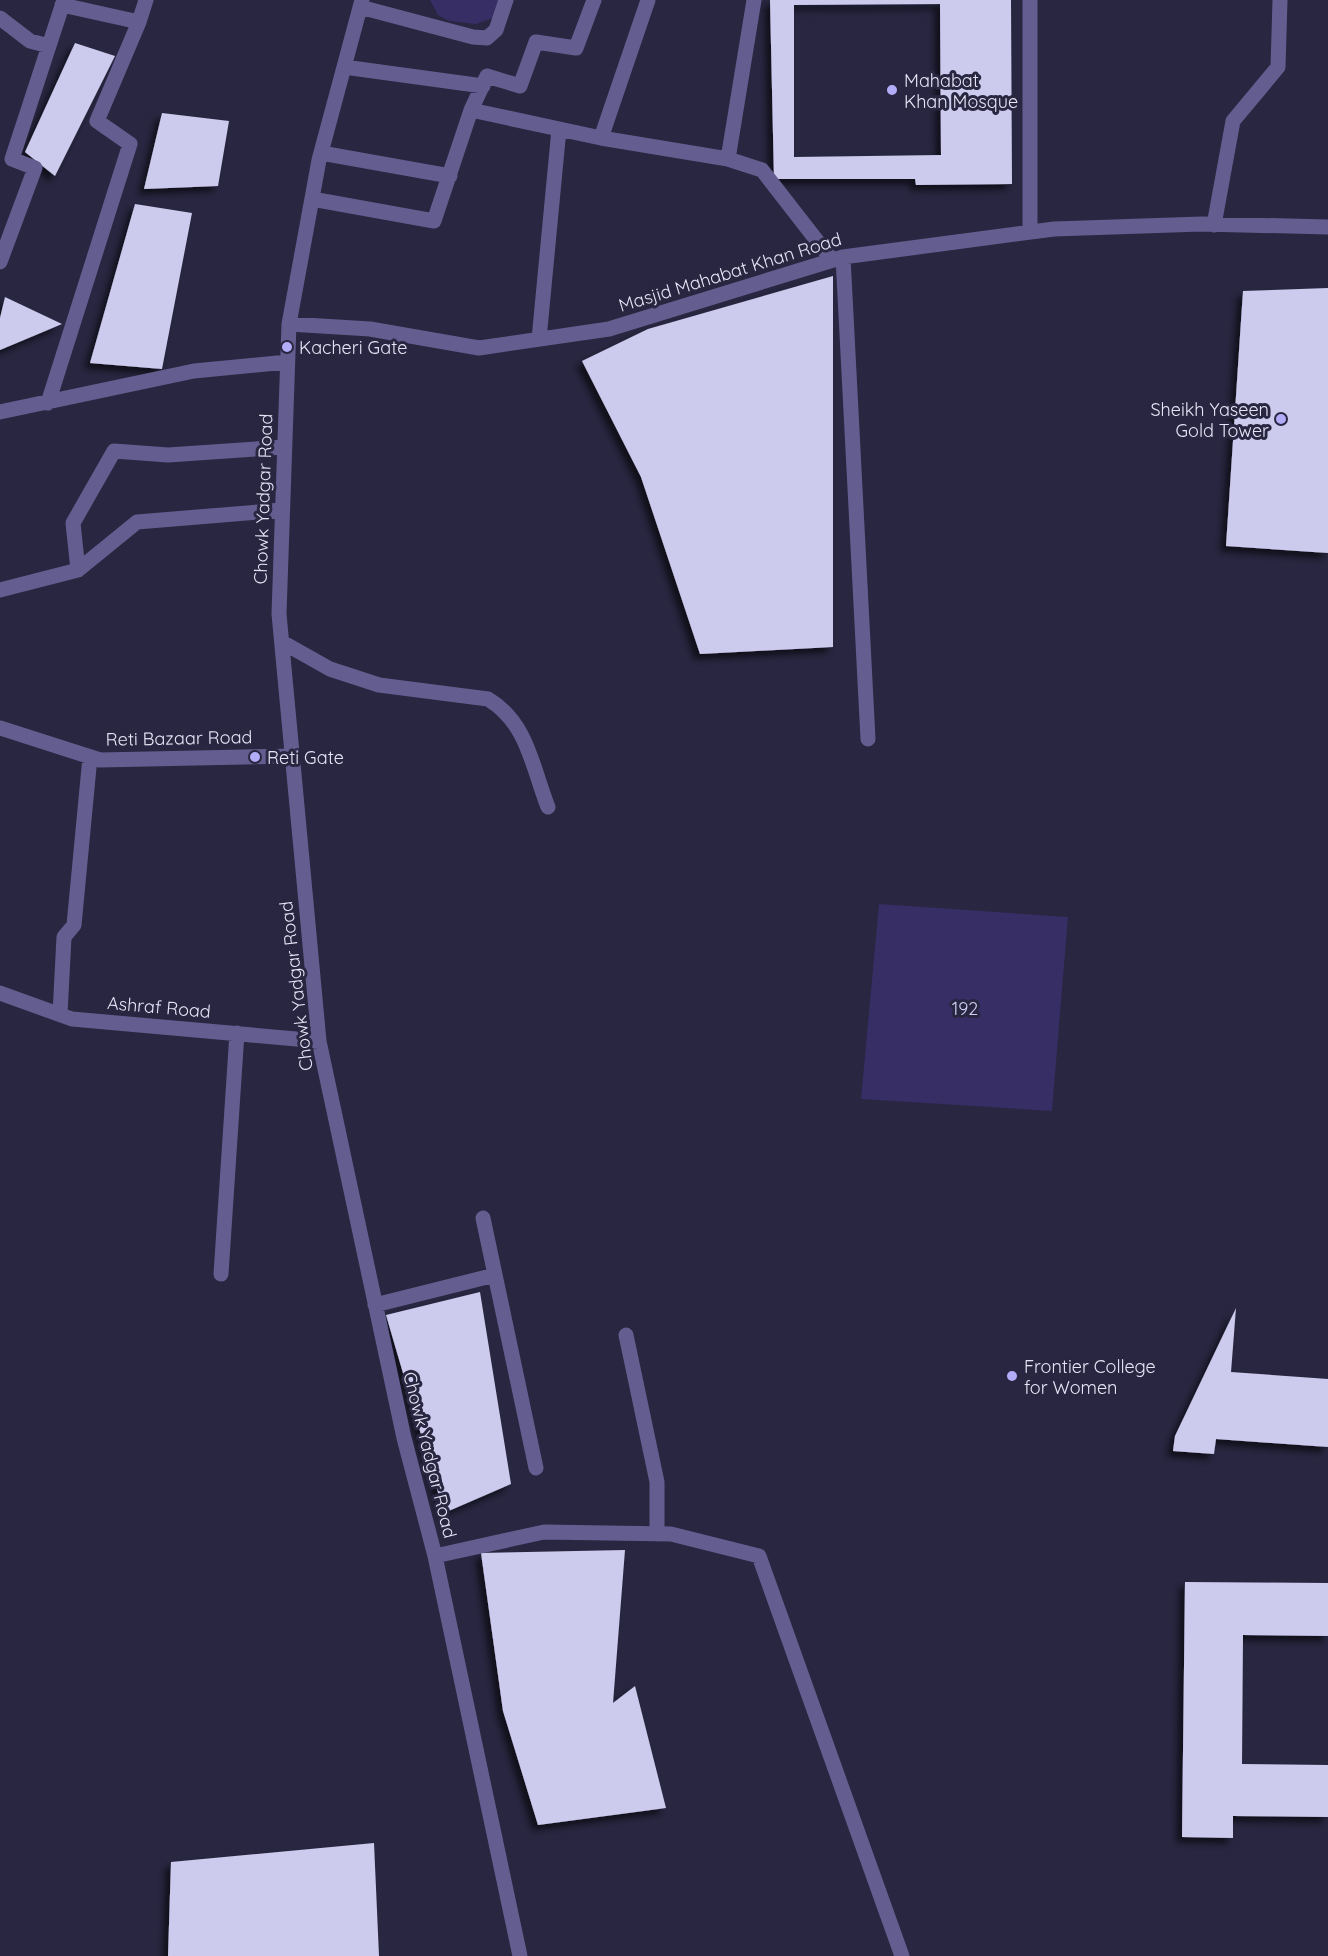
<svg xmlns="http://www.w3.org/2000/svg" width="1328" height="1956" font-family="Quicksand,sans-serif">
	<defs>
		<filter id="shadow"><feDropShadow dx="-5.5" dy="5.5" stdDeviation="3" flood-color="#0009"/></filter>
	</defs>
	<rect width="100%" height="100%" fill="#282640"/>
	<!-- green -->
	<path fill="#362e64" d="M430 0H506L496 17 476 24 449 21 438 15Z
		M879 904 1068 917 1052 1111 861 1099Z"/>
	<!-- building -->
	<path fill="#cdcbed" fill-rule="evenodd" filter="url(#shadow)" d="M770 0H1011L1012 184 916 185 915 179H774ZM940 4 941 155 794 157V5Z
		M75 43 115 56 55 176 25 152Z
		M162 113 229 121 218 186 144 189Z
		M135 204 192 213 162 369 90 363Z
		M833 276V647L700 654 641 477 582 361 648 329Z
		M1328 288V553L1226 546 1243 291Z
		M5 297 62 324 0 350V318Z
		M480 1292 511 1484 444 1513 386 1315Z
		M1236 1308 1231 1372 1328 1379V1447L1216 1439 1214 1454 1173 1451 1175 1436Z
		M625 1550 613 1703 635 1686 666 1808 538 1825 503 1711 481 1553Z
		M1185 1582 1328 1583V1636L1243 1635 1242 1764 1328 1765V1817L1233 1816V1838L1182 1837Z
		M374 1843 379 1956H168L171 1862Z"/>
	<g fill="none" stroke-linecap="round" stroke-linejoin="round">
		<!-- minor -->
		<path stroke="#635e8f" stroke-width="15" d="M362 0 319 160 289 324 279 614 319 1041 404 1438 435 1556 520 1956
			M1030 0V232
			M62 5 139 22 146 0
			M360 7 473 37 487 38 496 30 506 0
			M0 18 30 41 49 46
			M344 67 483 86
			M471 110 601 138 728 159 762 170 832 260
			M601 138 648 0
			M321 153 450 176
			M728 159 754 0
			M312 199 434 221 471 110 487 76 520 86 536 42 576 48 594 0
			M1214 225 1233 121 1278 67 1280 0
			M843 257 868 739
			M0 262 35 168 12 159 64 0
			M289 324 370 329 479 348 609 329 843 257 1054 229 1202 224 1328 227
			M539 339 559 129
			M48 403 130 144 97 121 139 22
			M0 412 194 371 287 362
			M78 570 73 523 114 451 168 455 284 447
			M0 590 78 570 137 522 282 510
			M282 642 330 669 379 685 488 699C528 723 532 767 548 807
			M0 728 100 760 292 756
			M0 993 72 1019 319 1041
			M60 1014 64 937 74 925 90 757
			M483 1218 536 1468
			M221 1274 237 1033
			M375 1305 495 1275
			M626 1335 657 1482V1533
			M435 1556 544 1532 671 1534 759 1556 902 1956"/>
	</g>
	<!-- markers -->
	<g fill="#b3adf9" stroke="#282640" stroke-width="2">
		<circle cx="892" cy="90" r="6"/>
		<circle cx="287" cy="347" r="6"/>
		<circle cx="1281" cy="419" r="6"/>
		<circle cx="255" cy="757" r="6"/>
		<circle cx="1012" cy="1376" r="6"/>
	</g>
	<g text-anchor="middle" dominant-baseline="central" stroke-width="6" stroke-linejoin="round" paint-order="stroke">
		<!-- poi labels -->
		<g font-size="18" fill="#e6e5f7" stroke="#282640" text-anchor="start">
			<text x="904" y="80">Mahabat<tspan x="904" dy="21">Khan Mosque</tspan></text>
			<text x="299" y="347">Kacheri Gate</text>
			<text x="1269" y="409" text-anchor="end">Sheikh Yaseen<tspan x="1269" dy="21">Gold Tower</tspan></text>
			<text x="267" y="757">Reti Gate</text>
			<text x="1024" y="1366">Frontier College<tspan x="1024" dy="21">for Women</tspan></text>
		</g>
		<!-- street labels -->
		<g font-size="18" fill="#e6e5f7" stroke="#282640">
			<text transform="translate(730 272) rotate(-17)">Masjid Mahabat Khan Road</text>
			<text transform="translate(263 499) rotate(-88)">Chowk Yadgar Road</text>
			<text transform="translate(179 738) rotate(-1)">Reti Bazaar Road</text>
			<text transform="translate(296 986) rotate(-97)">Chowk Yadgar Road</text>
			<text transform="translate(159 1007) rotate(5)">Ashraf Road</text>
			<text transform="translate(430 1455) rotate(76)">Chowk Yadgar Road</text>
		</g>
		<!-- park labels -->
		<g font-size="18" fill="#d1cff8" stroke="#282640">
			<text x="965" y="1008">192</text>
		</g>
	</g>
</svg>
